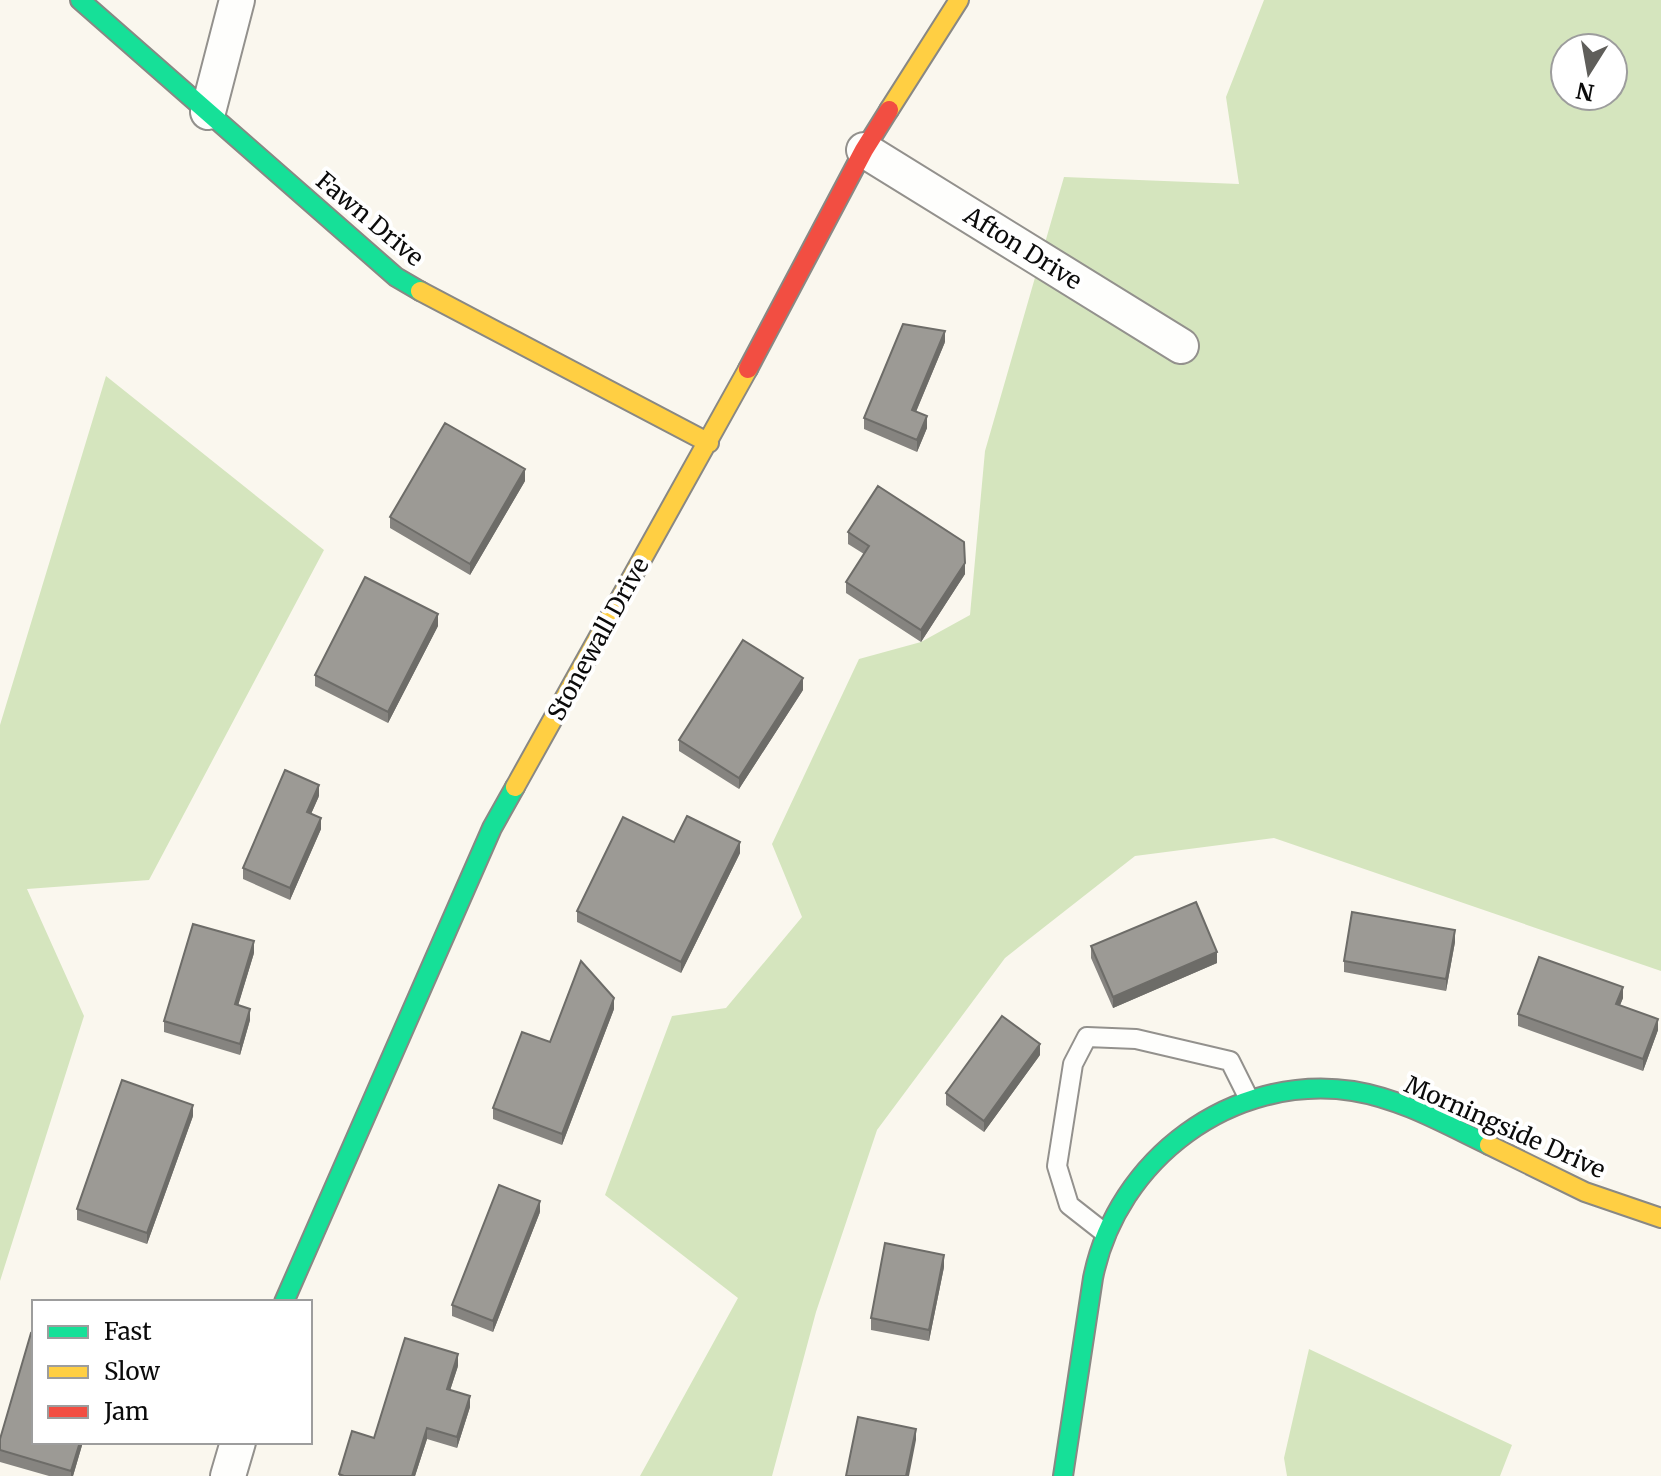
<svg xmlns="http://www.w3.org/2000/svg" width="1661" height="1476" font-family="Merriweather,serif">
	<rect width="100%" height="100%" fill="#faf7ee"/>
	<!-- forest -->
	<path fill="#d5e5be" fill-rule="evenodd" d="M1264 0H1661V971L1274 838 1135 856 1005 958 877 1130 816 1312 772 1476H640L738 1298 605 1195 672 1016 726 1008 802 917 772 844 859 659 921 642 970 615 985 451 1064 177 1239 184 1226 97ZM1565 48H1613V96H1565Z
		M106 376 324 550 149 880 27 889 84 1016 0 1281V725Z
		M1309 1349 1512 1445 1500 1476H1287L1284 1458Z"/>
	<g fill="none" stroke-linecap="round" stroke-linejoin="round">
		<!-- lane casing -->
		<g stroke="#93918d" stroke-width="22">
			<path id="lane" d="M1106 1234 1069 1205 1057 1166 1073 1064 1087 1037 1136 1039 1230 1061 1249 1099"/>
		</g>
		<!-- street casing -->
		<g stroke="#93918d" stroke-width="38">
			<path id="street" d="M208 112 237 0
				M864 150 1181 346
				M228 1476 238 1442"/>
		</g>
		<!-- fast casing -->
		<g stroke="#898884" stroke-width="22">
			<path id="fast" d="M80 0 396 277 420 291
				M284 1302 492 828 515 787
				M1063 1476 1093 1278C1117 1159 1232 1073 1353 1091 1402 1099 1445 1124 1489 1145"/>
		</g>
		<!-- slow casing -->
		<g stroke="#898884" stroke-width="22">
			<path id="slow" d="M889 110 959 0
				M420 291 709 443
				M515 787 748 369
				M1489 1145 1585 1192 1661 1218"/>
		</g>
		<!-- jam casing -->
		<g stroke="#898884" stroke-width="22">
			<path id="jam" d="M748 369 864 150 889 110"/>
		</g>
		<!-- lane -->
		<use href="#lane" stroke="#fefefc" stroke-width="18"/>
		<!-- street -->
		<use href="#street" stroke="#fefefc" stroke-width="34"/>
		<!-- fast -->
		<use href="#fast" stroke="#16e098" stroke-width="18"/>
		<!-- slow -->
		<use href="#slow" stroke="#ffcf43" stroke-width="18"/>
		<!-- jam -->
		<use href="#jam" stroke="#f24e42" stroke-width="18"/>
	</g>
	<!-- wall -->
	<path fill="#868480" d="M945 342 916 412 927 428 917 452 864 429V418Z
		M525 481 470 575 390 528V517Z
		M848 532 965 574 921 642 846 593V582L864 554 848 544Z
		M438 626 388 723 315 686V675Z
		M803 690 739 789 679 751V740Z
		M319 796 311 814 321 829 290 900 243 879V868Z
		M674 842 740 853 681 973 577 922V911Z
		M1455 942 1446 991 1344 972V961Z
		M1091 946 1217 963 1113 1008 1091 958Z
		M254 953 238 1005 250 1020 240 1055 164 1032V1021Z
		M1623 998 1620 1005 1658 1030 1643 1071 1518 1026V1014Z
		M614 1009 562 1145 493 1119V1108L550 1042Z
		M1040 1055 984 1132 946 1105V1093Z
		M193 1116 147 1244 77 1220V1209Z
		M540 1212 493 1332 452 1316V1305Z
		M944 1267 929 1341 871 1330V1318Z
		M458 1366 450 1390 470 1407 457 1448 427 1439 415 1476H339V1474Z
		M0 1439 83 1442 73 1476H49L0 1462Z"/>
	<!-- shaded-wall -->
	<path fill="#6d6c68" d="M945 331V342L912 421V410Z
		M927 416V428L917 452V440Z
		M525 469V481L470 575V564Z
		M965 563V574L921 642V630Z
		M438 614V626L388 723V712Z
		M803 678V690L739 789V778Z
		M319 785V796L307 823V812Z
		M321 818V829L290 900V888Z
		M740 842V853L681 973V962Z
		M1455 930V942L1446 991V979Z
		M254 941V953L235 1016V1004Z
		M1217 952V963L1113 1008V997Z
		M1623 987V998L1616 1015V1004Z
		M614 998V1009L562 1145V1134Z
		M250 1009V1020L240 1055V1044Z
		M1658 1019V1030L1643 1071V1059Z
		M1040 1044V1055L984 1132V1121Z
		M193 1105V1116L147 1244V1233Z
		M540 1201V1212L493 1332V1321Z
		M944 1255V1267L929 1341V1330Z
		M458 1354V1366L447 1400V1389Z
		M470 1396V1407L457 1448V1437Z
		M427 1428V1439L415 1476H412Z
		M916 1429V1440L909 1476H906Z
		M80 1442H83L73 1476H71V1471Z"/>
	<!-- building -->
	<path fill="#9c9a95" stroke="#6d6c68" stroke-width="2" d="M903 324 945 331 912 410 927 416 917 440 864 418Z
		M445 423 525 469 470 564 390 517Z
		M878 486 964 542 965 563 921 630 846 582 869 546 848 532Z
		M365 577 438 614 388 712 315 675Z
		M743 640 803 678 739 778 679 740Z
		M285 770 319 785 307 812 321 818 290 888 243 868Z
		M687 816 740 842 681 962 577 911 623 817 674 842Z
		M1196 902 1217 952 1113 997 1091 946Z
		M1352 912 1455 930 1446 979 1344 961Z
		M193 924 254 941 235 1004 250 1009 240 1044 164 1021Z
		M1539 957 1623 987 1616 1004 1658 1019 1643 1059 1518 1014Z
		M581 961 614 998 562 1134 493 1108 522 1032 550 1042Z
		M1002 1016 1040 1044 984 1121 946 1093Z
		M122 1080 193 1105 147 1233 77 1209Z
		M499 1185 540 1201 493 1321 452 1305Z
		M885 1243 944 1255 929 1330 871 1318Z
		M31 1333 34 1334V1442H80L71 1471 0 1450V1439Z
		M405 1338 458 1354 447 1389 470 1396 457 1437 427 1428 412 1476H344L339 1474 352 1431 374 1438Z
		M858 1417 916 1429 906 1476H846Z"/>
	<g text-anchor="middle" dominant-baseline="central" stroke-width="8" stroke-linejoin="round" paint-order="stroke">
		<!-- street labels -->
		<g font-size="24" fill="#0b0b0b" stroke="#fff">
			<text transform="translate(370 219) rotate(40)">Fawn Drive</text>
			<text transform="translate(1023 248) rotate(32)">Afton Drive</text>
			<text transform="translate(598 639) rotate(-61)">Stonewall Drive</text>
			<text transform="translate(1505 1127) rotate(24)">Morningside Drive</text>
		</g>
	</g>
	<!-- legend -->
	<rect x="32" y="1300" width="280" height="144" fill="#ffffff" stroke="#9d9d9d" stroke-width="2"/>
	<rect x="48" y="1326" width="40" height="12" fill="#16e098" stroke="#9d9d9d" stroke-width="2"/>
	<text x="104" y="1340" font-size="24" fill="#0b0b0b">Fast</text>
	<rect x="48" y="1366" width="40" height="12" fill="#ffcf43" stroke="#9d9d9d" stroke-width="2"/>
	<text x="104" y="1380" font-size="24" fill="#0b0b0b">Slow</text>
	<rect x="48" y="1406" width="40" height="12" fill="#f24e42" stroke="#9d9d9d" stroke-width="2"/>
	<text x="104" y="1420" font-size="24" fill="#0b0b0b">Jam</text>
	<!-- north arrow -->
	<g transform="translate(1589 72) rotate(191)"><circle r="38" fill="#ffffff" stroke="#9d9d9d" stroke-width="2"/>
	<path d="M0-6L14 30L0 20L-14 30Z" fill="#5f5e5a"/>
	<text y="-12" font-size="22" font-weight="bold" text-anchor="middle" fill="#0b0b0b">N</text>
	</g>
</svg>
